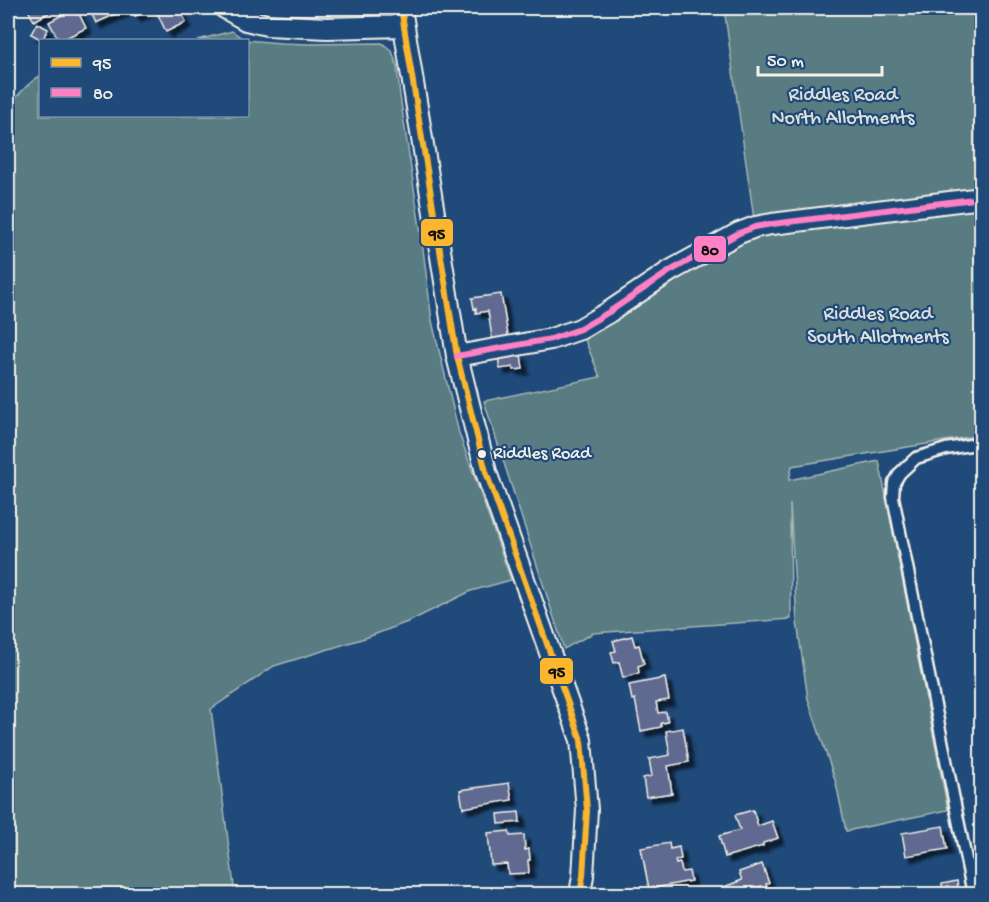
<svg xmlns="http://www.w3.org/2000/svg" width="989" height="902" font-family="'Gochi Hand',sans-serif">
	<defs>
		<filter id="shadow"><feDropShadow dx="5.5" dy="5.5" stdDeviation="1.5" flood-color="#0009"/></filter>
	</defs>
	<rect width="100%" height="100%" fill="#1f4a7a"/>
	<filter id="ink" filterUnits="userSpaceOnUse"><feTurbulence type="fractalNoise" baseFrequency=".0167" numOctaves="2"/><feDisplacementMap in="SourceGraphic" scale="12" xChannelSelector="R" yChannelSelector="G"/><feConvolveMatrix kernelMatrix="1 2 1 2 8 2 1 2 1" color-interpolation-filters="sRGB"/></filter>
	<g filter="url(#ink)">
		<!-- green -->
		<path fill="#587c82" stroke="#a6b6b5" stroke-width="1.5" d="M724 8H981V191L754 219Z
			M232 31 245 40 281 43 309 44 382 43 392 51 397 66 400 96 422 241 432 321 459 433 511 580 471 591 410 621 368 637 274 666 211 709 235 894H8V107C17 97 27 83 40 76V116H248V40H198Z
			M981 205V435L792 466 789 480 879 461 948 810 846 831 836 783 808 699 797 622 790 504 791 619 593 633 564 649 484 401 600 377 585 340 683 271 760 231Z"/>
		<!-- building -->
		<path fill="#606990" stroke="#f4f1e8" stroke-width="1.5" filter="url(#shadow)" d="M27 8H53L54 10 34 21Z
			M64 8H76L86 28 62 40H59L49 22 62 15 59 10Z
			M89 8H129L96 23Z
			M131 8H149L150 10 135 16Z
			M155 8H179L186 22 166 32Z
			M37 23 48 29 42 40 31 34Z
			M501 294 509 341 493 344 488 311 476 313V308L474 309 472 298Z
			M521 354 523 369 514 370 513 367 500 369 498 357Z
			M632 636 635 646 639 645 644 664 638 666 639 673 623 678 619 662 614 663 611 652 616 651 613 641Z
			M665 678 669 700 656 702 658 713 666 712 668 722 661 723V727L641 731 635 699 632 700 629 685Z
			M683 728 689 762 668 766 672 793 646 797 643 778 652 776 649 759 670 755 666 731Z
			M509 783 512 800 463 808 460 790Z
			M753 810 758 826 772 821 778 838 763 843V846L725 857 719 836 740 830 735 815Z
			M519 812 520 822 499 824 498 814Z
			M943 826 947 849 906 856 902 833Z
			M509 831 510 836 524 835 525 850 529 849 530 860H528L529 873 508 874 507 864 491 865 488 833Z
			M669 843 670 849 679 847 681 859 675 860 676 864 680 863 682 872 689 871 691 881 649 889 641 848Z
			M762 864 769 883 766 884 769 894H764L761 886 747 891 746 888 727 894 724 887 742 880 739 872Z
			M957 881 959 894H943L942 884Z"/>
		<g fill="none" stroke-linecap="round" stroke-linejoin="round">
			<!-- service casing -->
			<g stroke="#f4f1e8" stroke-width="15">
				<path id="service" d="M973 894 893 497 894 483 900 473 916 458 946 449 982 443"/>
			</g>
			<!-- minor casing -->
			<g stroke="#f4f1e8" stroke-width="24">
				<path id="minor" d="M225 8 246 20 267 25 327 28 404 26
					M401 8 457 356 486 472 581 740 587 810 583 876 580 894
					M457 356 551 339 580 329 609 312 670 271 739 233 755 227 772 224 982 198"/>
			</g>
			<!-- service -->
			<use href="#service" stroke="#1f4a7a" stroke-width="10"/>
			<!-- minor -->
			<use href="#minor" stroke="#1f4a7a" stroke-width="20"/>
			<!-- bus-1 casing -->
			<g stroke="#1f4a7a" stroke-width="10">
				<path id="bus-1" d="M401 8 457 356 486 472 581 740 587 810 583 876 580 894"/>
			</g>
			<!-- bus-2 casing -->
			<g stroke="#1f4a7a" stroke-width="10">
				<path id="bus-2" d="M457 356 551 339 580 329 609 312 670 271 739 233 755 227 772 224 982 198"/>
			</g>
			<!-- bus-1 -->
			<use href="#bus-1" stroke="#fab62d" stroke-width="6"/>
			<!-- bus-2 -->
			<use href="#bus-2" stroke="#ff80c5" stroke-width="6"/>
		</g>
	</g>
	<!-- markers -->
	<circle fill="#f4f1e8" stroke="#1f4a7a" stroke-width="2" cx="482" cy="454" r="5"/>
	<g text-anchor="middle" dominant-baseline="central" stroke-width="4.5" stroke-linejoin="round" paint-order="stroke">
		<!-- bus labels -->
		<g font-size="18" fill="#f4f1e8" stroke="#1f4a7a" text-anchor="start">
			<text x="493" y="454">Riddles Road</text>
		</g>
		<!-- park labels -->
		<g font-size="20" fill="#dddfd9" stroke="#1f4a7a">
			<text x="843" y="96">Riddles Road<tspan x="843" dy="23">North Allotments</tspan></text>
			<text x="878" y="315">Riddles Road<tspan x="878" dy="23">South Allotments</tspan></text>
		</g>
	</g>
	<g stroke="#1f4a7a" stroke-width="2">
		<rect x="420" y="218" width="34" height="29" rx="6" fill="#fab62d"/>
		<rect x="693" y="235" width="34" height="28" rx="6" fill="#ff80c5"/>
		<rect x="539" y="657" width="35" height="28" rx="6" fill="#fab62d"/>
	</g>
	<g font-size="16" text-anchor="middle" font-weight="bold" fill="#111">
		<text x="437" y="239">95</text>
		<text x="710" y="255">80</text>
		<text x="557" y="677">95</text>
	</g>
	<!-- margin -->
	<rect width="989" height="902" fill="none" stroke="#1f4a7a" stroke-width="30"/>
	<rect x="15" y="15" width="959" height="872" fill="none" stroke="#f4f1e8" stroke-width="2" filter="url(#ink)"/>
	<!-- legend -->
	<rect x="39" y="39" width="210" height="78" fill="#1f4a7a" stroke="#748da6" stroke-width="1.5"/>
	<rect x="51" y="58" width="30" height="9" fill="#fab62d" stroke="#748da6" stroke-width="1.5"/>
	<text x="93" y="69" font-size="18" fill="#f4f1e8">95</text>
	<rect x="51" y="88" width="30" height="9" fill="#ff80c5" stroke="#748da6" stroke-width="1.5"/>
	<text x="93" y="99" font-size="18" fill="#f4f1e8">80</text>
	<!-- scale -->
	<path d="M758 66v9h124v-9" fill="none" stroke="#f4f1e8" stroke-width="3"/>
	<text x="767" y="66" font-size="18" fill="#f4f1e8" stroke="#1f4a7a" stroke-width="4.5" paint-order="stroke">50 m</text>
</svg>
